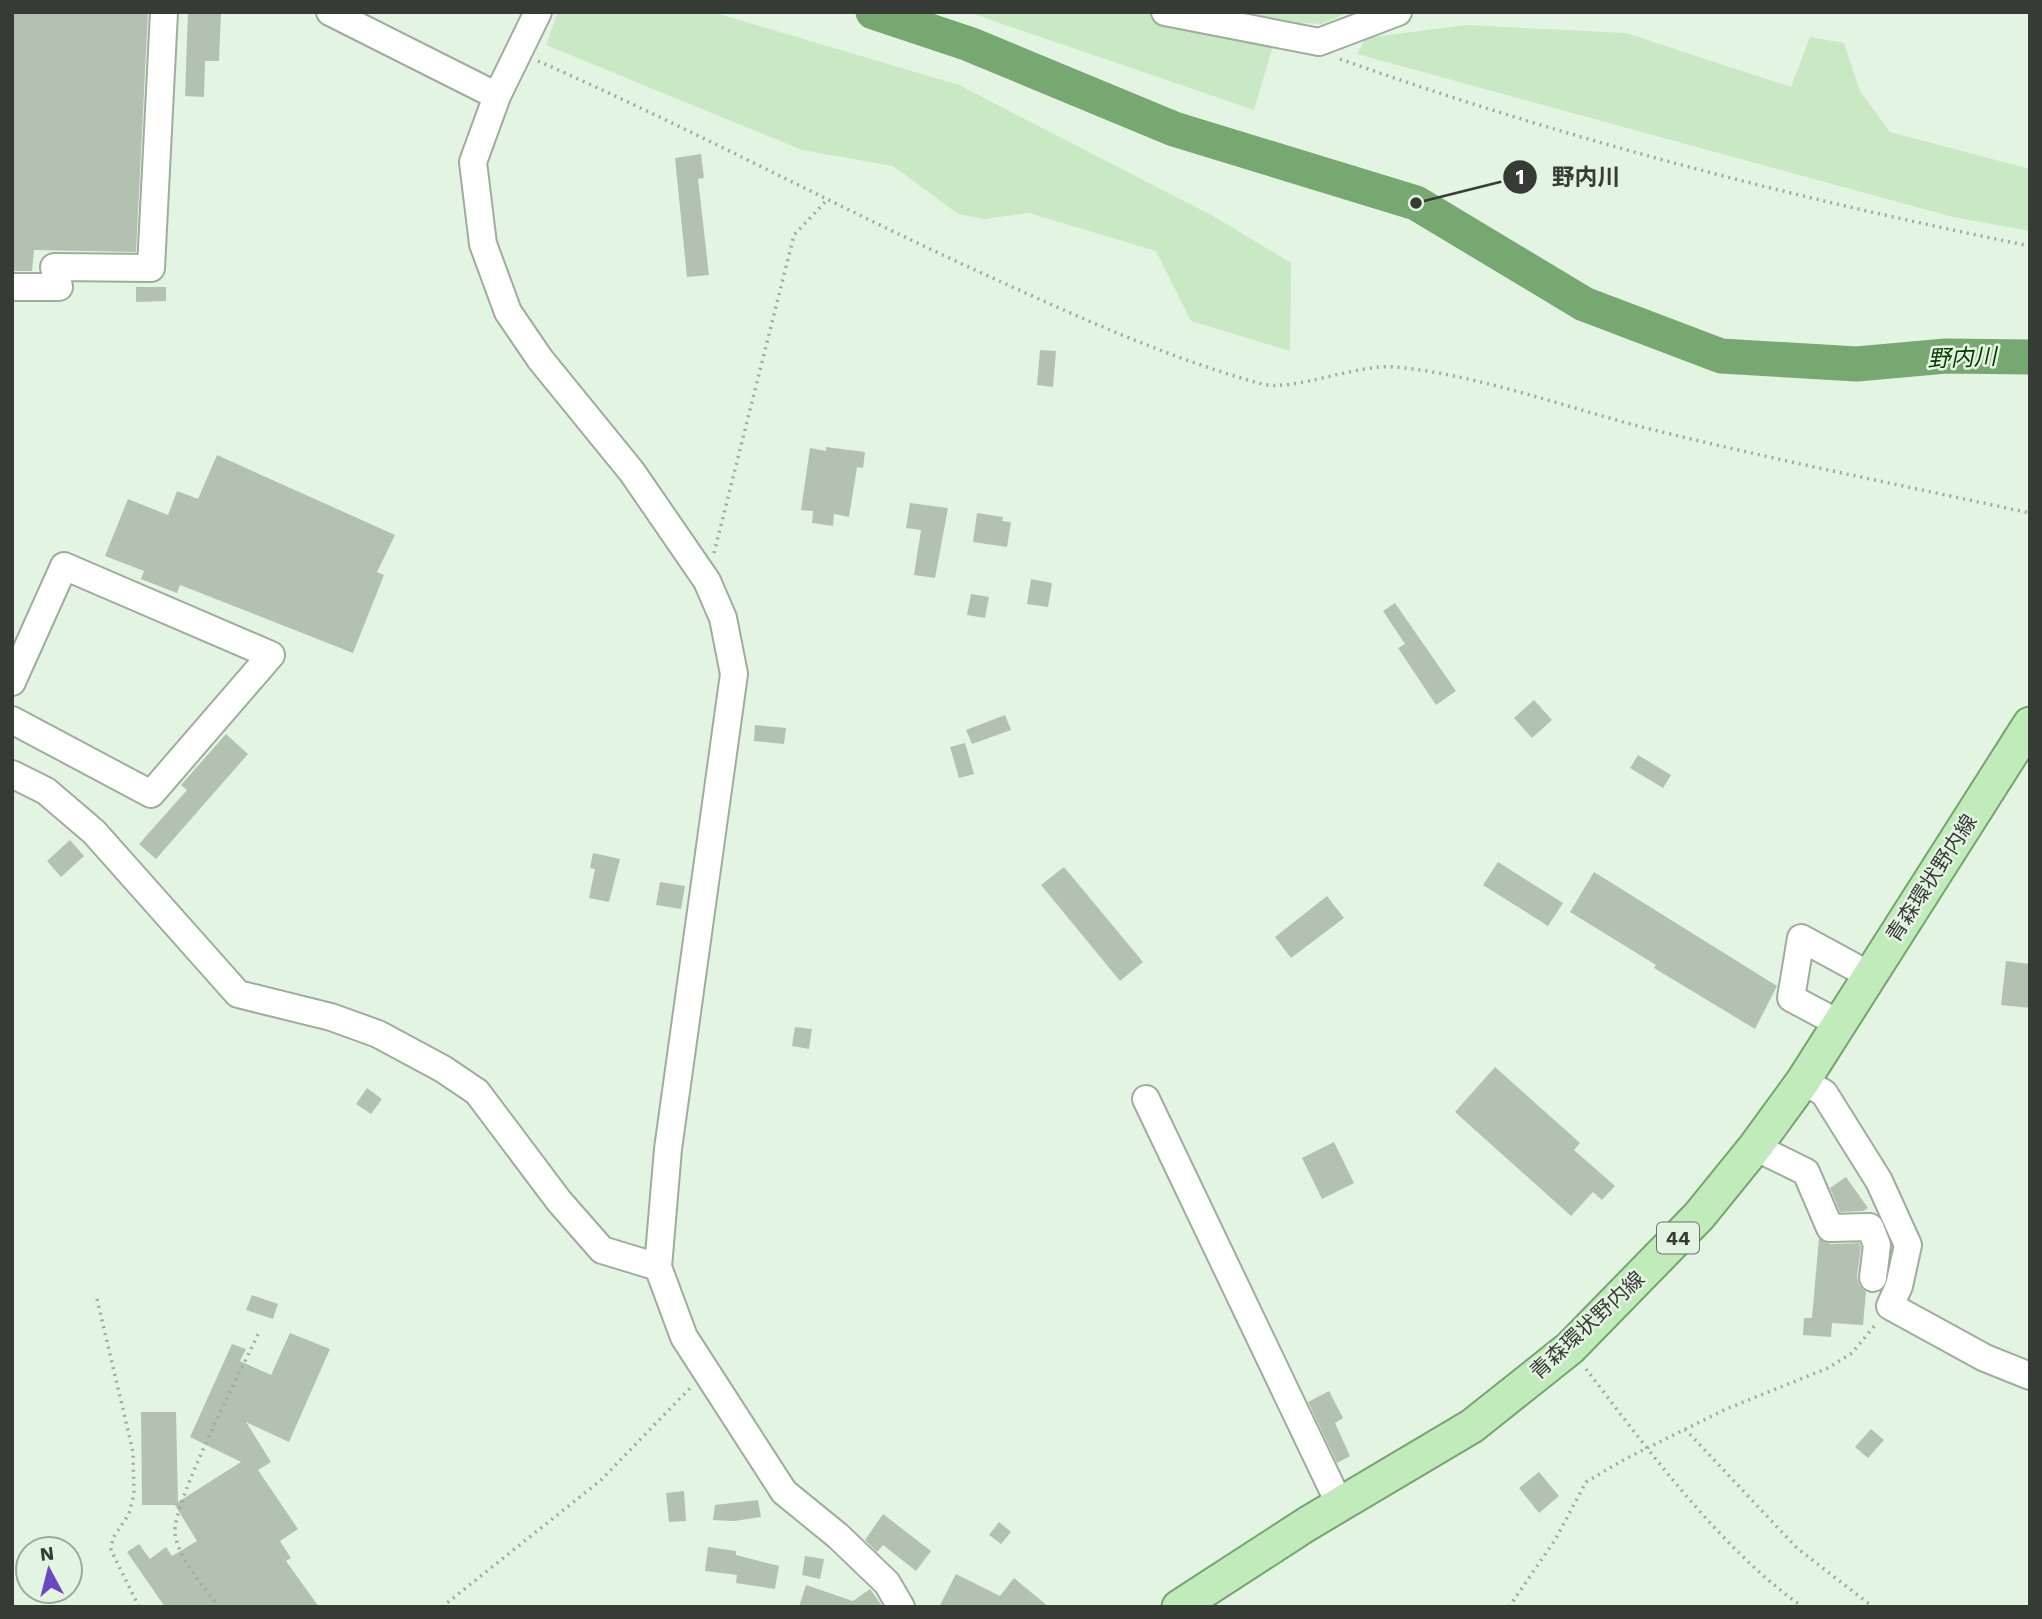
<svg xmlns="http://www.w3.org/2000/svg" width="2042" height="1619" font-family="'Work Sans','Noto Sans JP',sans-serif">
	<rect width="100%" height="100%" fill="#e4f4e2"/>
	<!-- green -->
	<path fill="#c9e8c4" d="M558 12H712L959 85 1215 217 1291 263 1290 351 1191 321 1156 251 1029 213 984 219 958 214 893 166 802 150 546 45Z
		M968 12H1348L1322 24 1280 22 1254 110Z
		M1466 25 1626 33 1791 87 1810 37 1844 43 1860 91 1890 132 2030 169V231L1953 217 1357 54 1366 38Z"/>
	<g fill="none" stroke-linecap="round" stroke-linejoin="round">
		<!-- river -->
		<path stroke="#78a872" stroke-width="35" d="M873 12 969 44 1174 129 1416 203 1584 304 1721 356 1857 364 1946 356 2030 357"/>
	</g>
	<!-- building -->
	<path fill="#b3c2b0" d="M12 12H148L136 252 34 250 32 271H12Z
		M188 12H221L219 61H205L204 97 185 96Z
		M701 154 704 178 698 179 709 275 687 277 675 158Z
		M136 287H166V301L136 302Z
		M1040 350 1056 351 1053 387 1037 385Z
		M826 447 865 452 863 468 857 467 849 517 834 514 833 526 812 523 813 511 801 510 810 448 826 451Z
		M217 455 395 535 377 572 384 575 353 653 180 585 177 593 141 579 144 571 105 556 128 499 168 515 177 491 198 499Z
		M910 503 948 508 935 578 914 575 921 530 906 528Z
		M977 513 1003 517 1002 521 1011 522 1007 547 973 542Z
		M1031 579 1052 583 1048 607 1027 604Z
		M971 594 989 597 985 618 967 615Z
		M1395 603 1456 691 1436 705 1398 648 1405 644 1383 611Z
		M1534 700 1552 720 1532 738 1514 718Z
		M1005 715 1011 730 972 744 966 730Z
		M755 725 786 728 784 744 754 741Z
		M226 734 248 754 156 859 139 844 187 790 181 785Z
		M965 743 974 774 959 778 950 747Z
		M1638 755 1671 775 1663 788 1630 768Z
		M70 840 84 856 61 877 47 861Z
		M593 853 620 859 609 902 589 898 595 869 590 868Z
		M1498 862 1563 903 1548 926 1483 885Z
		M1064 867 1143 962 1120 981 1041 885Z
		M1594 872 1777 986 1755 1029 1654 968 1656 965 1570 912Z
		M660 882 685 886 681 909 656 905Z
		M1327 896 1344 918 1291 958 1275 937Z
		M2006 961 2030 964V1008L2001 1005Z
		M795 1027 812 1029 809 1049 792 1046Z
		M1495 1067 1580 1143 1574 1150 1615 1186 1602 1200 1593 1192 1571 1216 1455 1112Z
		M367 1088 382 1099 371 1114 356 1104Z
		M1334 1142 1354 1183 1322 1199 1302 1158Z
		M1846 1177 1868 1208 1863 1211 1840 1212 1830 1188Z
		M1819 1238 1830 1244 1859 1243 1861 1247 1857 1277 1859 1285 1866 1292 1863 1325 1832 1323 1831 1337 1803 1335 1804 1318H1812Z
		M252 1295 278 1304 273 1319 246 1310Z
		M290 1333 330 1349 289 1442 246 1422 271 1462 258 1470 298 1529 280 1541 291 1558 286 1561 319 1607H165L127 1552 139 1544 150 1559 166 1547 172 1556 197 1541 175 1505H142L141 1412H176L178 1502 241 1462 190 1437 232 1344 246 1349 240 1361 271 1375Z
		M1329 1391 1343 1418 1335 1423 1350 1456 1337 1463 1308 1402Z
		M1871 1429 1884 1440 1868 1458 1855 1447Z
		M1539 1472 1559 1496 1539 1513 1519 1488Z
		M684 1491 686 1521 669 1522 666 1493Z
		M758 1500 761 1517 734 1521 713 1520 715 1505Z
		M883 1514 931 1551 916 1571 883 1545 877 1552 865 1540Z
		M999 1522 1011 1532 1001 1544 989 1535Z
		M708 1547 736 1551V1555L779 1566 775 1589 736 1583 737 1575 705 1571Z
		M805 1556 824 1559 820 1579 802 1575Z
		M956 1574 1000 1596 1014 1578 1049 1607H939Z
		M806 1585 853 1601 870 1589 883 1607H799Z"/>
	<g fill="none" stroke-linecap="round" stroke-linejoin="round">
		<!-- minor casing -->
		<g stroke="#9ead9c" stroke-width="30">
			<path id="minor" d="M330 12 497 96
				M538 12 497 96 473 162 483 244 508 312 540 359 632 472 707 581 723 618 734 674 668 1149 658 1267 684 1337 784 1492 838 1536 887 1583 901 1607
				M1165 12 1319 42 1398 12
				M12 287H59L54 267 151 268 164 12
				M12 682 64 566 271 655 151 794 12 720
				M12 774 46 791 94 832 238 994 331 1017 378 1034 443 1069 477 1092 559 1201 602 1250 658 1267
				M1838 1023 1791 998 1801 938 1869 975
				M1803 1081 1824 1093 1879 1181 1908 1245 1899 1286 1890 1306 1985 1358 2030 1376
				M1146 1099 1340 1505
				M1755 1147 1806 1172 1830 1228 1870 1227 1877 1245 1873 1278"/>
		</g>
		<!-- major casing -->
		<g stroke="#75a56e" stroke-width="37">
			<path id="major" d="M1179 1607 1307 1524 1472 1426 1570 1348 1699 1216 1755 1147 1803 1081 2030 724"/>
		</g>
		<!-- path -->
		<path stroke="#9fab9d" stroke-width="3.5" stroke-dasharray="2 5" stroke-linecap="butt" d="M1340 59C1564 139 1796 199 2030 246
			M538 61C693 129 842 210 997 280 1083 319 1171 359 1262 384 1293 392 1360 363 1396 367 1478 375 1562 406 1642 427 1770 459 1900 485 2030 513
			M714 553 794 235 827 200
			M97 1299 133 1452 134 1494 129 1514 113 1538 111 1550 139 1607
			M1586 1369C1646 1447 1722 1551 1803 1607
			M1685 1429 1797 1548 1873 1607
			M219 1607C204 1586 179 1560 175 1534 171 1505 243 1367 259 1332
			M442 1607 601 1480 691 1387
			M1509 1607 1555 1540 1586 1482 1625 1459 1726 1409 1828 1368 1852 1353 1876 1324"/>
		<!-- minor -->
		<use href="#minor" stroke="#fff" stroke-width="26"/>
		<!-- major -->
		<use href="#major" stroke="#c1ebbb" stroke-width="33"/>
	</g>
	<g text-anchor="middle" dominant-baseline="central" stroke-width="5" stroke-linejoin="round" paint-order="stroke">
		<!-- shield labels -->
		<rect fill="#e4f4e2" stroke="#6a7369" stroke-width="2" x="1657" y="1222.5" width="42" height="31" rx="5"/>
		<g font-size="19" font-weight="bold" fill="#363c35">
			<text x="1678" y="1238">44</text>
		</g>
		<!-- street labels -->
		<g font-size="21" fill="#363c35" stroke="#e4f4e2">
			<text transform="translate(1931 878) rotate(-57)">青森環状野内線</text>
			<text transform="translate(1587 1325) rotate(-43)">青森環状野内線</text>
		</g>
		<!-- water labels -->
		<g font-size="23" font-style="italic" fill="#063a01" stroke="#e4f4e2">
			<text transform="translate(1962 358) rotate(-2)">野内川</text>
		</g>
	</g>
	<!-- callouts -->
	<path fill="none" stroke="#363c35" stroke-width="2.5" d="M1416 203L1520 177"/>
	<g fill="#363c35" stroke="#e4f4e2" stroke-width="2.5">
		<circle cx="1416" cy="203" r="7"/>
		<circle cx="1520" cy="177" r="18"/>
	</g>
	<g font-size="21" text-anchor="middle" font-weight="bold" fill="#fff">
		<text x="1520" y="184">1</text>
	</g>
	<g font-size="23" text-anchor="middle" font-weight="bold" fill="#363c35" stroke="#e4f4e2" stroke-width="5" stroke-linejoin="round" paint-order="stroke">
		<text x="1586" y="185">野内川</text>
	</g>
	<!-- border -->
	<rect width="2042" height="1619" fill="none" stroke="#363c35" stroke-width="28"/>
	<!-- north arrow -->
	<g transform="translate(49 1570) rotate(353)"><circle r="33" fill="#e4f4e2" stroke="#9eaa9d" stroke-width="2"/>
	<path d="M0-5L12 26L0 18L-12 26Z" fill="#6a48c1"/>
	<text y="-10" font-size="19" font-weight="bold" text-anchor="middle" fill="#363c35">N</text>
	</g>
</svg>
